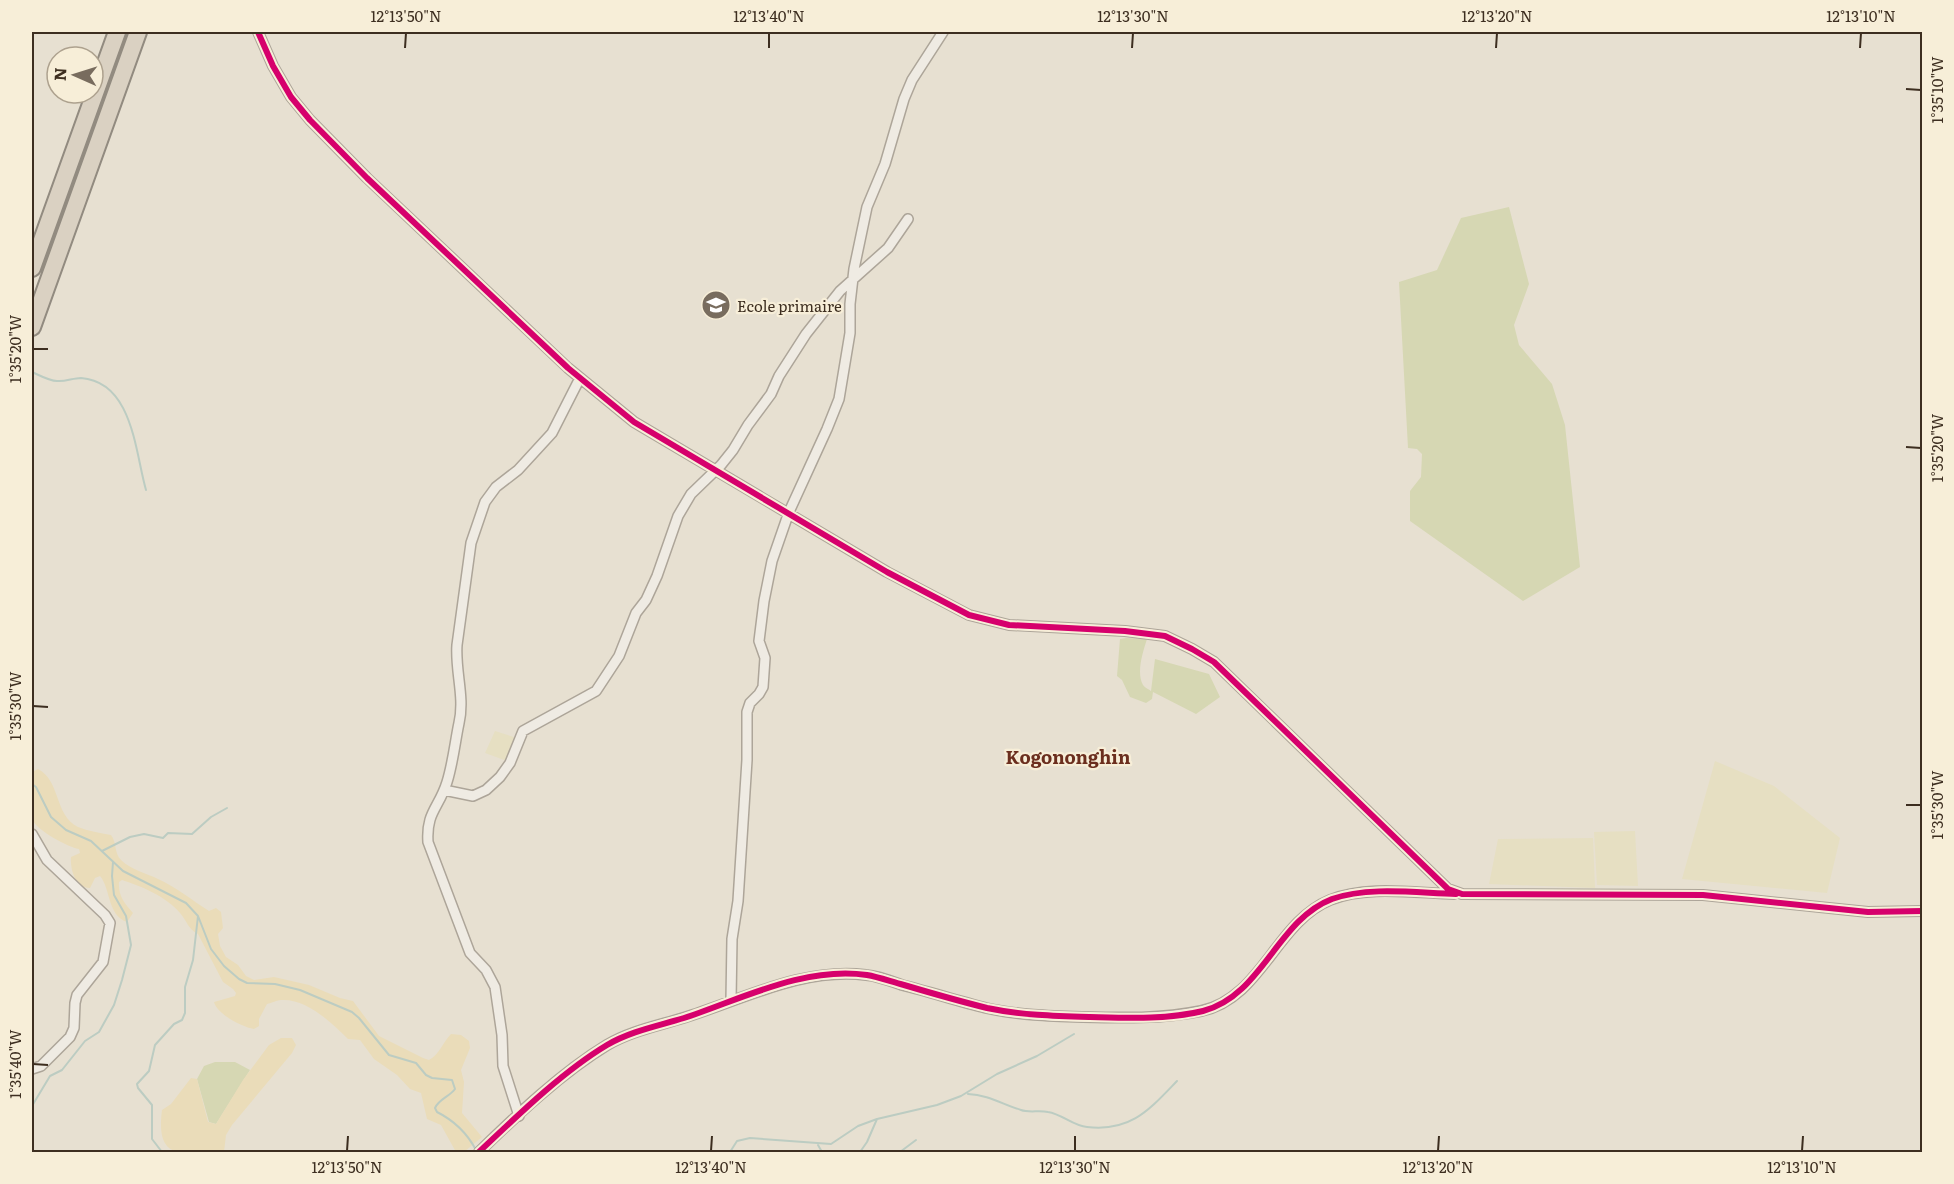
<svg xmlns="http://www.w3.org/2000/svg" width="1954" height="1184" font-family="Literata,serif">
	<rect width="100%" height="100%" fill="#e7e0d1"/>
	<!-- farmland -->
	<path fill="#e6dfc2" d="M495 731 517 738 507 761 485 753Z
		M1715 761 1774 786 1840 838 1827 893 1682 879Z
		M1635 831 1638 886 1597 885 1594 832Z
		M1593 838 1595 888 1489 884 1498 839Z"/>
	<!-- green -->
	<path fill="#d6d7b3" d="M1509 207 1529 284 1514 325 1519 345 1552 384 1565 425 1580 567 1523 601 1410 521V491L1421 477 1422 454 1417 449 1408 448 1399 282 1437 270 1461 218Z
		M1126 638 1147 639C1143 652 1136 672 1143 685 1145 688 1149 689 1151 691L1155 659 1209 674 1220 697 1196 714 1153 692 1152 699 1146 703 1130 697 1122 680 1117 676 1120 639Z
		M215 1062H235L250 1070 216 1124 209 1122 197 1079 204 1066Z"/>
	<!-- sand -->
	<path fill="#eadcb9" d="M38 769C61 781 54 815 78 827 88 831 100 833 111 835 117 843 114 853 121 860 131 870 146 873 158 879 176 887 193 901 209 911L216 908 221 912 223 928 218 934 220 946 226 957 238 965 246 976 254 980 274 977 309 985 340 998 353 1001 379 1036 423 1058 429 1060C439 1055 443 1042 451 1034L461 1035 469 1041 470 1048 461 1070 464 1082 462 1113 482 1137 464 1152H456L441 1125 427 1119 421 1093 410 1089 397 1075 374 1059 360 1040 348 1039C332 1023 306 998 281 1000 277 1000 272 1003 267 1004L259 1019V1026L254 1029C242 1027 217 1014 214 1002L235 996 236 993 233 989 223 982 198 934C188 929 187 921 180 913 167 897 141 886 122 880L119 882C118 895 124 903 133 913L127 922C107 915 111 889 100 876L95 878 90 888C75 888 70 869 71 857L80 853 79 849C68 847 37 831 32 819 29 812 32 781 32 772Z
		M281 1038H292L296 1045 292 1053 232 1125 226 1135 224 1152C184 1153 155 1163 162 1110L171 1104 191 1078 197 1079 208 1122 216 1124 243 1080 269 1045Z"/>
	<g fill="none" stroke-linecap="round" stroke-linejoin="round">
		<!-- stream -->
		<path stroke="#bcccc2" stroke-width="2" d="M32 372C39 375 49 381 57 381 65 382 73 378 81 378 133 382 135 452 146 490
			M32 784 36 787 51 817 66 830 91 841 123 871 186 903 198 916 211 949 224 966 239 979 247 983 275 984 300 990 352 1012 359 1018 389 1055 416 1063 426 1075 432 1078 452 1080 455 1089C449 1097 439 1099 435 1108L437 1112C455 1121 467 1133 476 1150
			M102 851 130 837 144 834 163 838 168 833 192 834 211 817 227 808
			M968 1094C988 1095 1002 1104 1021 1110 1029 1113 1039 1110 1048 1112 1062 1114 1073 1126 1087 1127 1131 1132 1149 1110 1177 1081
			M32 1106 50 1076 62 1070 85 1041 99 1032 114 1005 122 980 131 945 126 916 114 895 112 876 113 862
			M818 1145 822 1152
			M162 1152 152 1139V1105L138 1088 137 1084 149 1071 155 1045 174 1024 182 1020 185 1013V987L193 960 198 916
			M552 1152H553
			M730 1152 737 1141 750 1138 831 1144 858 1126 877 1119 937 1105 961 1096 997 1074 1037 1056 1074 1034
			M860 1152 867 1142 877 1119
			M900 1152 916 1140"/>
		<!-- street casing -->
		<g stroke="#ada599" stroke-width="12">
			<path id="street" d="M258 32 273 66 291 97 310 120 367 178 568 368 634 422 887 572 969 615 1009 625 1125 631 1165 636 1192 649 1214 662 1448 889 1462 894 1703 895 1868 912 1922 911
				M444 790 473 796 486 790 500 777 510 763 523 731 596 691 619 656 636 613 646 600 657 576 678 516 691 494 721 465 733 450 748 425 771 394 779 376 806 334 840 291 888 248 908 219
				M32 834 47 860 105 915 110 923 103 962 77 995 75 1003 74 1028 70 1037 41 1066 32 1069
				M731 1000 732 939 738 901 747 760V712L750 703 759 694 763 687 765 658 759 641 764 601 772 561 789 512 827 429 839 399 850 333V304L854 269 867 207 885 164 904 99 912 80 943 32
				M519 1116 503 1066 502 1035 495 987 486 970 470 953 428 842C426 812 439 808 447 782 453 763 455 742 459 723 465 697 455 671 457 645L471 543 485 502 496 487 518 470 552 433 580 378
				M479 1152C517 1115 561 1073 607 1045 631 1031 657 1026 683 1018 742 1000 802 967 866 975 878 976 891 981 902 985 930 992 958 1001 986 1008 1017 1015 1051 1016 1083 1017 1122 1018 1162 1019 1201 1011 1261 999 1276 922 1330 900 1366 885 1415 893 1454 894"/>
		</g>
		<!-- highway casing -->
		<g stroke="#928b80" stroke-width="20">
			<path id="highway" d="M32 268 117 32
				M32 327 138 32"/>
		</g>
		<!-- street -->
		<use href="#street" stroke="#efebe3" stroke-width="9"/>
		<!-- highway -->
		<use href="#highway" stroke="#dad1c2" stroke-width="16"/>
		<!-- cycleway casing -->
		<g stroke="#f7eed8" stroke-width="10">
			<path id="cycleway" d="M258 32 273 66 291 97 310 120 367 178 568 368 634 422 887 572 969 615 1009 625 1125 631 1165 636 1192 649 1214 662 1448 889 1462 894 1703 895 1868 912 1922 911
				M479 1152C517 1116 562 1072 607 1045 631 1031 658 1026 684 1018 742 999 804 966 867 975 879 977 892 982 904 985 931 993 959 1001 987 1008 1020 1015 1056 1016 1090 1017 1127 1018 1166 1020 1203 1011 1262 996 1277 920 1332 899 1369 886 1417 893 1456 894"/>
		</g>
		<!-- cycleway -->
		<use href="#cycleway" stroke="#d6006c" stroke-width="6"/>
	</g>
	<!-- ticks -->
	<path fill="none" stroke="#3d2e20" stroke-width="2" d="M405 48 406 33M769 48V33M1132 48 1133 33M1496 48 1497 33M1860 48 1861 33M1906 89 1921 90M33 349H48M1906 447 1921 448M33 706 48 707M1906 805H1921M33 1064 48 1065M347 1151 348 1136M711 1151 712 1136M1075 1151V1136M1438 1151 1439 1136M1802 1151 1803 1136"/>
	<!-- icons -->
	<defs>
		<g id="school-disc" transform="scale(1.5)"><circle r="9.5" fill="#786c5e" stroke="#f7eed8"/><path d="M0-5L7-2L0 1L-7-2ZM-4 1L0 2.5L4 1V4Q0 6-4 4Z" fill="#fff"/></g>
	</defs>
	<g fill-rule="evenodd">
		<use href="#school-disc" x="716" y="305"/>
	</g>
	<g text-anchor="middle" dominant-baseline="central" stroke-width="4.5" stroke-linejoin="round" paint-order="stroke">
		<!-- poi labels -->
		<g font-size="15" fill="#3d2e20" stroke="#f7eed8" text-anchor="start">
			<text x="737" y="305">Ecole primaire</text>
		</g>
		<!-- quarter labels -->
		<g font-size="18" font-weight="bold" fill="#6b2e1e" stroke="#f7eed8">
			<text x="1068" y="756">Kogononghin</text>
		</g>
	</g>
	<!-- border -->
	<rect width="1954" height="1184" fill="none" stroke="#f7eed8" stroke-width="66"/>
	<!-- north arrow -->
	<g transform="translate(75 75) rotate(273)"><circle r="28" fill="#f7eed8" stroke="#ada18e" stroke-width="1.5"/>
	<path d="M0-4.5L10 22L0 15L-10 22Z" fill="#786c5e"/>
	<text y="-9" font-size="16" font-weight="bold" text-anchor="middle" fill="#3d2e20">N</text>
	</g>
	<rect x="33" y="33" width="1888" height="1118" fill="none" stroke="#3d2e20" stroke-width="2"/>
	<g font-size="15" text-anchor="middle" fill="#3d2e20">
		<text x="406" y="22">12°13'50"N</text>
		<text x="769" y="22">12°13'40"N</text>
		<text x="1133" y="22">12°13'30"N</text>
		<text x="1497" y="22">12°13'20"N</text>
		<text x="1861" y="22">12°13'10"N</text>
		<text transform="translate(1938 90) rotate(-90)" y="5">1°35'10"W</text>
		<text transform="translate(16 349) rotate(-90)" y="5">1°35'20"W</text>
		<text transform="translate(1938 448) rotate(-90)" y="5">1°35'20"W</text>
		<text transform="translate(16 706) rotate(-90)" y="5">1°35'30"W</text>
		<text transform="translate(1938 805) rotate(-90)" y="5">1°35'30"W</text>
		<text transform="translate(16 1064) rotate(-90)" y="5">1°35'40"W</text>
		<text x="347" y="1173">12°13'50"N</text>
		<text x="711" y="1173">12°13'40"N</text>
		<text x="1075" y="1173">12°13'30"N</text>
		<text x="1438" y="1173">12°13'20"N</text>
		<text x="1802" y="1173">12°13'10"N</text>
	</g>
</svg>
